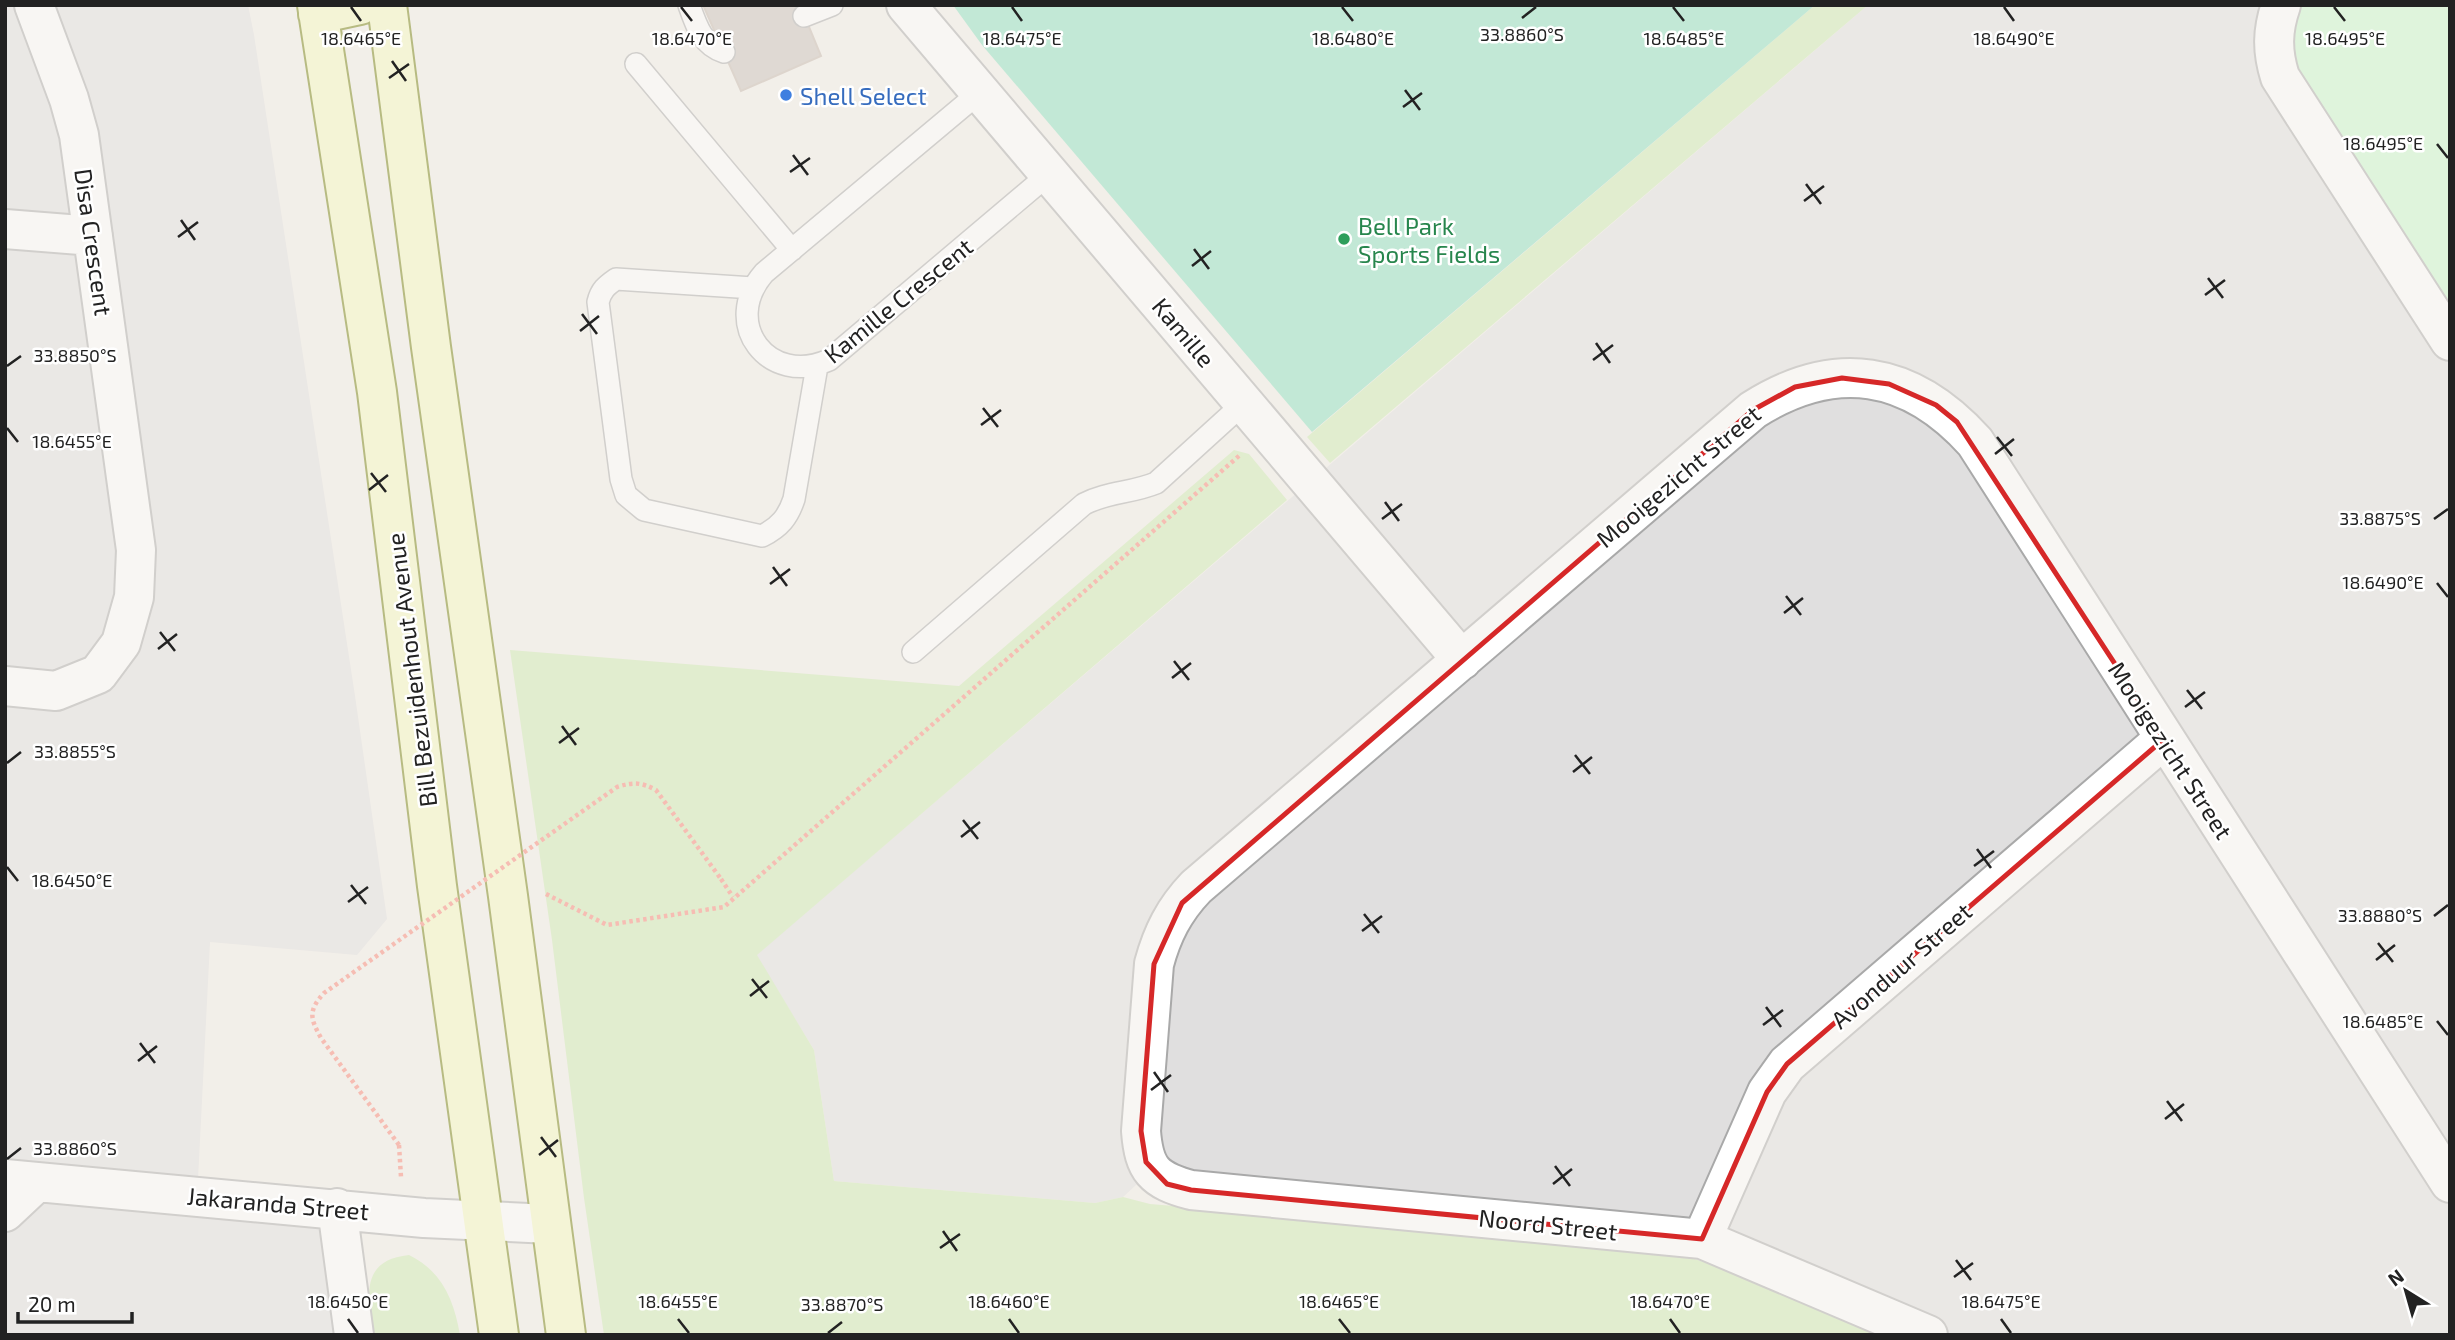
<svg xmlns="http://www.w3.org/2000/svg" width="2455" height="1340" font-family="'Exo 2',sans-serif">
	<rect width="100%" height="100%" fill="#f2efe9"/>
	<!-- residential -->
	<path fill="#e0dfdf" d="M5 5H248L254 35 355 696 387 919 357 955 210 942 197 1199 334 1213 350 1335H5Z
		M1868 5H2284L2450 336V1335H1928L1701 1241 1149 1173 1123 1197 1095 1203 834 1181 814 1050 756 955Z"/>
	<!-- grass -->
	<path fill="#cdebb0" d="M1815 5H1868L1330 463 1307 437Z
		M1234 450 1249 454 1287 500 757 955 814 1050 834 1181 1095 1203 1123 1197 1150 1204 1652 1246 1714 1265 1884 1335H604L584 1198 552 940 510 650 959 686Z
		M409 1255C442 1271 454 1300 460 1335H373C368 1298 359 1260 409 1255Z"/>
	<!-- park -->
	<path fill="#c8facc" d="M2302 5H2450V311L2296 70C2291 48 2291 25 2302 5Z"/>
	<!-- pitch -->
	<path fill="#88e0be" d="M953 5H1815L1312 432 982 45Z"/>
	<!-- building -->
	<path fill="#c7bfb8" stroke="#c4b6ab" stroke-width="2" d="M703 5H800L821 56 741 91Z"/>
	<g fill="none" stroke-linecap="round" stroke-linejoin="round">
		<!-- lane casing -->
		<g stroke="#a9a9a9" stroke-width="24">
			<path id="lane" d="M689 5C696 25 702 45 724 52
				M804 16 832 5
				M636 64 792 250
				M980 92 764 273C720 324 769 387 829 360L1049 174
				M753 288 616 279C606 286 601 290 598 302L621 479 626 495 644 510 762 536C780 527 788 517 794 499L817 366
				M913 652 1084 504C1107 492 1132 493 1156 483L1244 403"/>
		</g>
		<!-- street casing -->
		<g stroke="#a9a9a9" stroke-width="42">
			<path id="street" d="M906 5 1462 660
				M2281 5C2272 31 2272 51 2280 77L2450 341
				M5 229 93 236
				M5 686 56 691 98 674 121 643 134 597 136 550 79 135 69 99 34 5
				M5 1179 424 1218 550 1224
				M337 1208 354 1335
				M5 1212 37 1182
				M1702 1239 1767 1092 1787 1064 2164 739
				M1928 1335 1702 1239 1191 1190C1154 1180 1144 1170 1141 1131L1154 964C1162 934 1174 910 1196 887L1753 410C1835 358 1910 370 1975 442L2450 1183"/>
		</g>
		<!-- secondary casing -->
		<g stroke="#707d05" stroke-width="42">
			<path id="secondary" d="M317 5 377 392 437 886 499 1335
				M387 5 431 347 508 896 566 1335
				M318 14 360 5"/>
		</g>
		<!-- path -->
		<path stroke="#fa8072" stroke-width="4.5" stroke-dasharray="3.5 3.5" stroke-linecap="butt" d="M721 879 733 897
			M546 894 607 925 724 907 1240 455
			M399 1145 401 1177"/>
		<!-- lane -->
		<use href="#lane" stroke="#fff" stroke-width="21"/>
		<!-- street -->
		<use href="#street" stroke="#fff" stroke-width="38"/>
		<!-- secondary -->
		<use href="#secondary" stroke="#f7fabf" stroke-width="38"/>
		<!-- path-bridge -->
		<path stroke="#fa8072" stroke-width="4.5" stroke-dasharray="3.5 3.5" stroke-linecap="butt" d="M399 1145 321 1038C310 1018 308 1011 324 993L617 787C633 782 641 782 656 790L721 879"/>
	</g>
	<!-- marked area -->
	<path d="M0 0H2455V1340H0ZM1842 378 1889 384 1936 405 1957 422 2164 739 1787 1064 1767 1092 1702 1239 1191 1190 1167 1184 1146 1162 1141 1131 1154 964 1182 903 1753 410 1795 387Z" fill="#f2efe9" fill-opacity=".55" fill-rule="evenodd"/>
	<path fill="none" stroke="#d62828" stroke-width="5" stroke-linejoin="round" d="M1842 378 1889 384 1936 405 1957 422 2164 739 1787 1064 1767 1092 1702 1239 1191 1190 1167 1184 1146 1162 1141 1131 1154 964 1182 903 1753 410 1795 387Z"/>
	<!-- ticks -->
	<path fill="none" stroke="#222" stroke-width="2.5" d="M351 7 361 21M681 7 692 21M1012 7 1022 21M1342 7 1353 21M1673 7 1684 21M2004 7 2014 21M2334 7 2345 21M1522 18 1536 7M392 61 406 81M389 78 409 64M1405 90 1420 110M1403 107 1422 93M2437 144 2448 158M793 155 808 175M790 172 810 158M1806 184 1821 204M1804 201 1824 186M181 220 195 240M178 237 198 222M1194 249 1209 269M1192 266 1211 251M2208 278 2223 298M2205 295 2225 280M582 314 597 334M580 331 599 316M1596 343 1610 363M1593 360 1613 345M7 366 21 356M983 408 998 427M981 425 1001 410M7 428 18 442M1997 437 2012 456M1995 454 2014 439M371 473 386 492M369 490 388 475M1385 502 1399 521M1382 519 1402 504M2434 519 2448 509M773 567 787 586M2437 583 2448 597M770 584 790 569M1786 596 1801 615M1784 613 1803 598M160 632 175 651M158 649 177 634M1174 661 1189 680M1172 678 1191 663M2187 690 2202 709M2185 707 2205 692M562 726 576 745M559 743 579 728M1575 755 1590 774M7 763 21 752M1573 772 1592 757M963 820 978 839M961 837 980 822M1977 849 1991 868M1974 866 1994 851M7 867 18 881M351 885 366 904M348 902 368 887M1364 914 1379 933M2434 916 2448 905M1362 931 1382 916M2378 943 2393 962M2376 960 2395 945M752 979 767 998M750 996 769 981M1766 1007 1781 1027M2437 1021 2448 1035M1763 1025 1783 1010M140 1043 155 1063M138 1061 157 1046M1154 1072 1168 1092M1151 1090 1171 1075M2167 1101 2182 1121M2165 1119 2184 1104M541 1137 556 1157M539 1155 558 1140M7 1159 21 1148M1555 1166 1570 1186M1553 1184 1572 1169M943 1231 957 1251M940 1248 960 1234M1956 1260 1971 1280M1954 1277 1973 1263M348 1319 358 1333M678 1319 689 1333M1009 1319 1019 1333M1339 1319 1350 1333M1670 1319 1680 1333M2001 1319 2011 1333M828 1333 842 1322"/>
	<!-- markers -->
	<circle fill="#3f7fe0" stroke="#fff" stroke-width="2.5" cx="786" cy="95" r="7"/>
	<circle fill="#2e9e5b" stroke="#fff" stroke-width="2.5" cx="1344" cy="239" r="7"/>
	<g text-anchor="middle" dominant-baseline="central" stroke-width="5" stroke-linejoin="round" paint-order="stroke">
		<!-- shop labels -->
		<g font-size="24" fill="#366cbe" stroke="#fff" text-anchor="start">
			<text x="800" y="95">Shell Select</text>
		</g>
		<!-- leisure labels -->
		<g font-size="24" fill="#27864d" stroke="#fff" text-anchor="start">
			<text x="1358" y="225">Bell Park<tspan x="1358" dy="28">Sports Fields</tspan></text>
		</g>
		<!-- street labels -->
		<g font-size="24" fill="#222" stroke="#fff">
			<text transform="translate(94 242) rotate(82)">Disa Crescent</text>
			<text transform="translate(898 300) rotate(-39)">Kamille Crescent</text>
			<text transform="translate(1184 332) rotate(50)">Kamille</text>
			<text transform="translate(1678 476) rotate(-40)">Mooigezicht Street</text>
			<text transform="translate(411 670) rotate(-97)">Bill Bezuidenhout Avenue</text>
			<text transform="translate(2171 750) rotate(57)">Mooigezicht Street</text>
			<text transform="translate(1901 965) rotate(-41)">Avonduur Street</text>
			<text transform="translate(278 1203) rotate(5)">Jakaranda Street</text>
			<text transform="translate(1548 1224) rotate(6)">Noord Street</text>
		</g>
	</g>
	<g font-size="18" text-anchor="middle" fill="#222" stroke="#fff" stroke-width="5" stroke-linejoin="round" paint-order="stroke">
		<text x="1522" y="41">33.8860°S</text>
		<text x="2345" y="45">18.6495°E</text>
		<text x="361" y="45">18.6465°E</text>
		<text x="692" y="45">18.6470°E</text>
		<text x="1022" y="45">18.6475°E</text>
		<text x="1353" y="45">18.6480°E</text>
		<text x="1684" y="45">18.6485°E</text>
		<text x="2014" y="45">18.6490°E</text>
		<text x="2383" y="150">18.6495°E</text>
		<text x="75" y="362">33.8850°S</text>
		<text x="72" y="448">18.6455°E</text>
		<text x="2380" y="525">33.8875°S</text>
		<text x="2383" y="589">18.6490°E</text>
		<text x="75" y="758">33.8855°S</text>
		<text x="72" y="887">18.6450°E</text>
		<text x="2380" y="922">33.8880°S</text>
		<text x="2383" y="1028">18.6485°E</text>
		<text x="75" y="1155">33.8860°S</text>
		<text x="348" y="1308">18.6450°E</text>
		<text x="678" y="1308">18.6455°E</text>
		<text x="1009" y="1308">18.6460°E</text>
		<text x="1339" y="1308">18.6465°E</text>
		<text x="1670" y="1308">18.6470°E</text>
		<text x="2001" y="1308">18.6475°E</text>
		<text x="842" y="1311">33.8870°S</text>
	</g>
	<!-- border -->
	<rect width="2455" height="1340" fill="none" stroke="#222222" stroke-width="14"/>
	<!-- north arrow -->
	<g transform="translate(2406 1291) rotate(323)" stroke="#ffffff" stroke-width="5" paint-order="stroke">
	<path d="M0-5L12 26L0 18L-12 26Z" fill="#222222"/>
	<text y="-10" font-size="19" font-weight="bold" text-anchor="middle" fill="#222222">N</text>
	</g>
	<!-- scale -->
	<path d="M18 1312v10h114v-10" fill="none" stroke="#222222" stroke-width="3.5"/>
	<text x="28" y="1312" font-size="21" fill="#222222" stroke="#ffffff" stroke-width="5" paint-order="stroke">20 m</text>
</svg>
